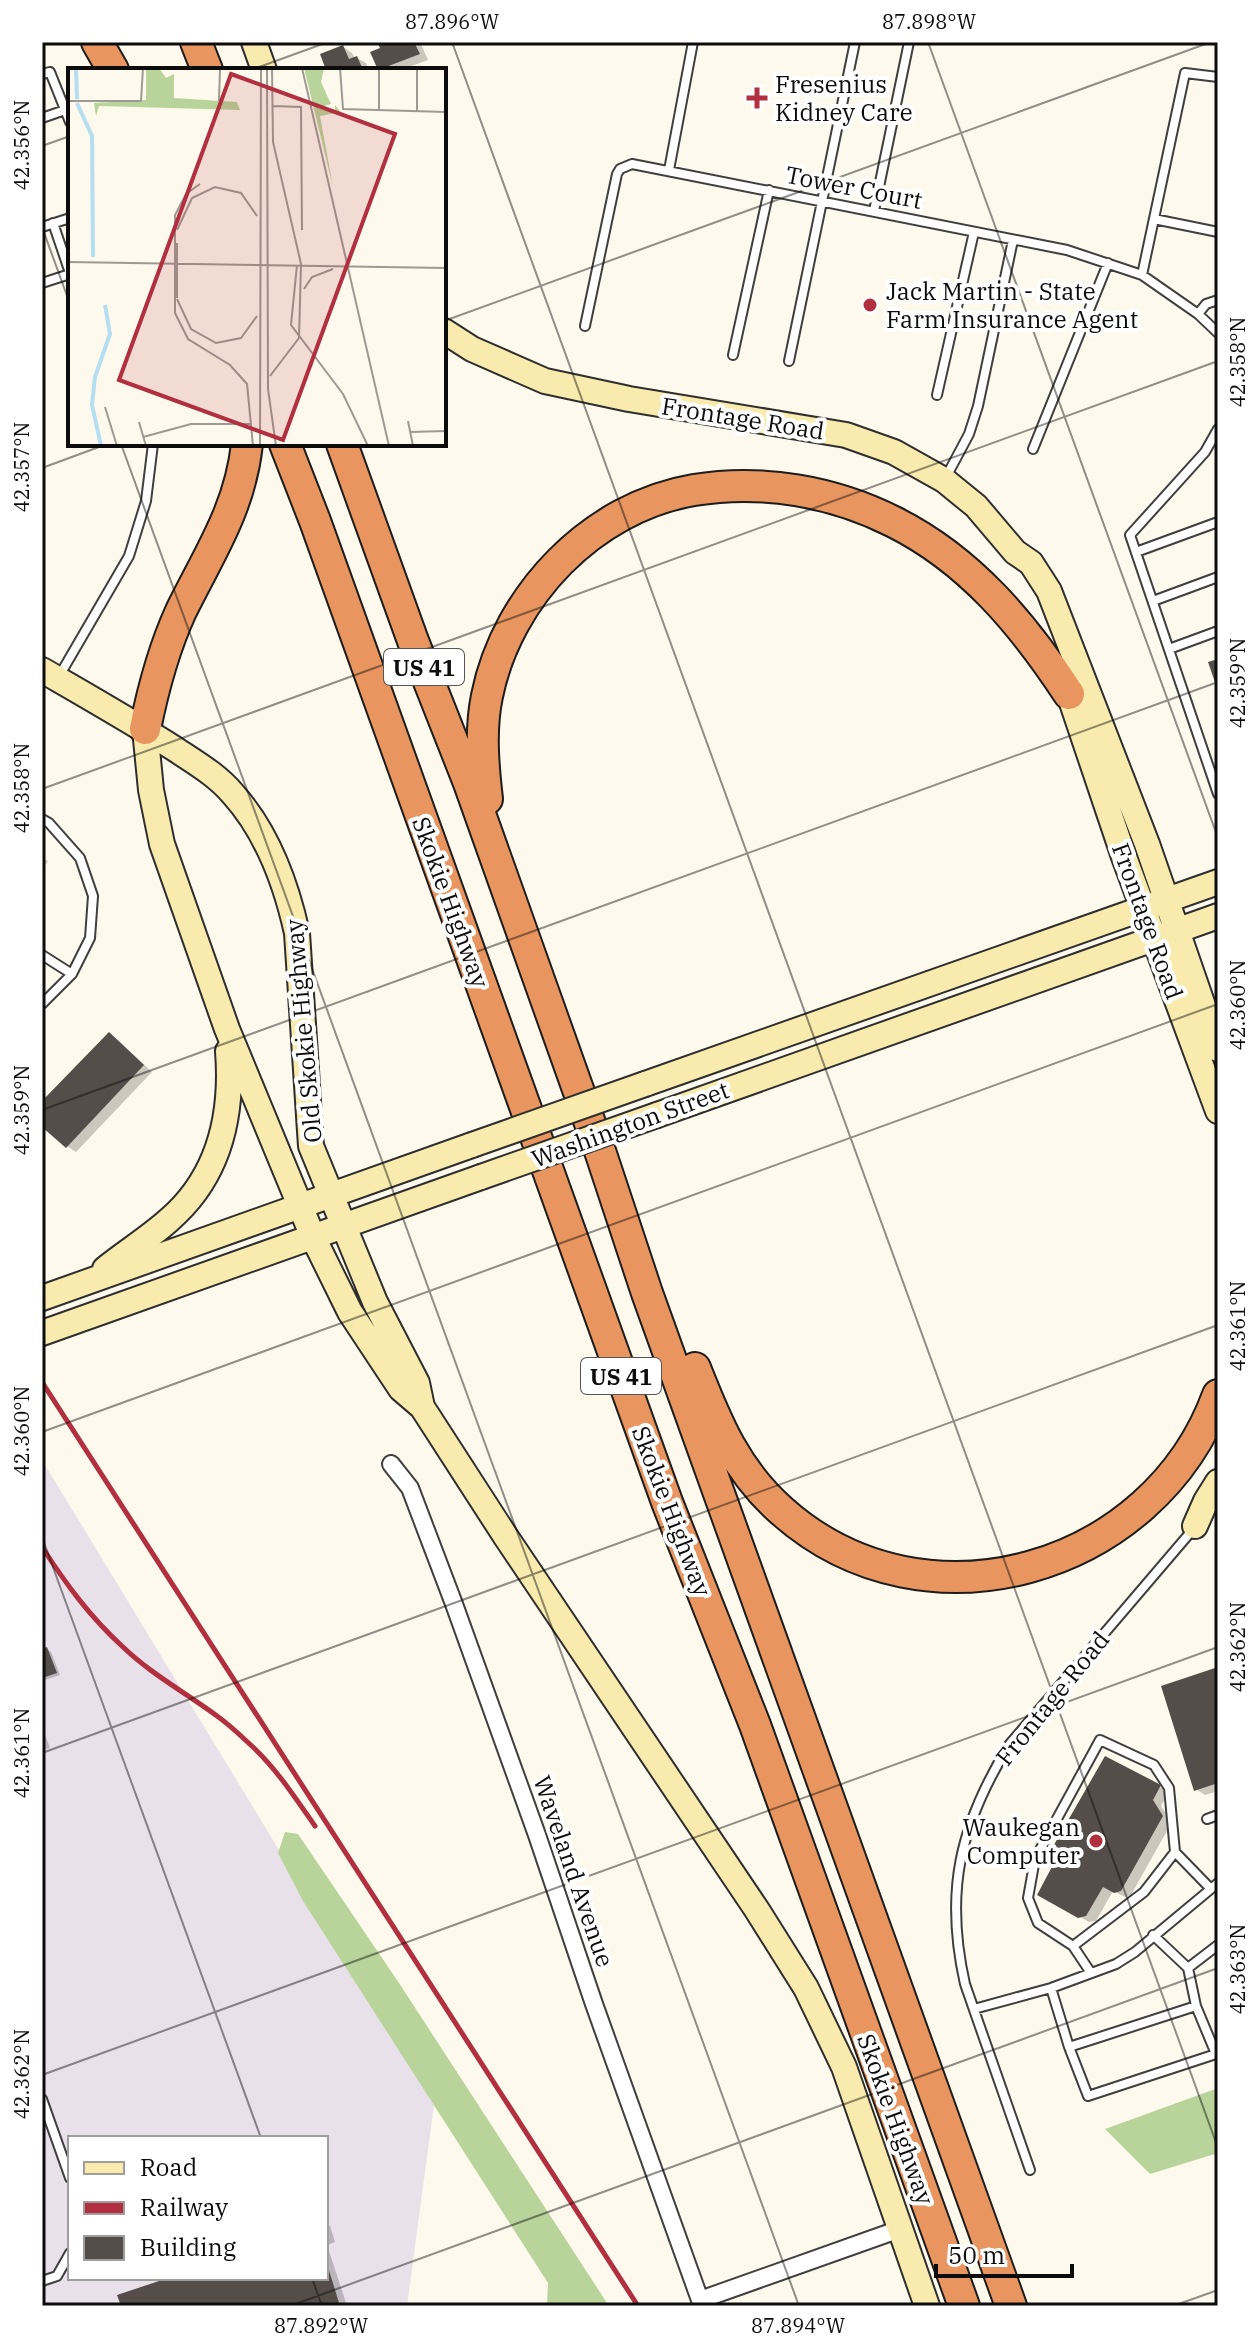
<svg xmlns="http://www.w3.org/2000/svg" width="1260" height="2348" font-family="'IBM Plex Serif',serif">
	<rect width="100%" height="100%" fill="#fef9ed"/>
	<!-- industrial -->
	<path fill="#e9e1ea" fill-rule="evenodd" d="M42 1460 434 2105 407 2306H42ZM70 2138H326V2278H70Z"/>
	<!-- forest -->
	<path fill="#b8d49a" d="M285 1832 298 1834 399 1983 609 2306H547L548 2283 303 1901 278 1853Z
		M1218 2088V2153L1150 2174 1105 2129Z"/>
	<!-- shadow -->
	<path fill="#0003" d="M380 42H420L428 60 400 70H382L380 69 382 49Z
		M343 47 352 53 355 59 357 58 366 63 369 70H328Z
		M42 858 48 861 42 870Z
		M109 1034 118 1040 152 1072 76 1152 67 1146 42 1124V1104Z
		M47 1649 51 1652 60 1675 42 1681V1651Z
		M1218 1669V1791L1205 1795 1196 1789Z
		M42 1726 50 1748 42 1750Z
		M1106 1758 1169 1792 1161 1806 1172 1822 1131 1895 1125 1897 1113 1891 1096 1921 1089 1922 1040 1894Z
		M326 2224 330 2226 335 2242 327 2245 347 2306H123L174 2278H326Z"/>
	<!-- building -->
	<path fill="#544d49" d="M377 42H414L420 54 378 70 370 52 380 48Z
		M343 45 349 59 357 56 363 70H326L320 54Z
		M1218 659V691L1208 662Z
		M109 1032 144 1065 66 1148 42 1127V1101Z
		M47 1647 57 1673 42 1678V1649Z
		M1218 1667V1783L1194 1791 1161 1686Z
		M1105 1756 1161 1785 1153 1800 1163 1816 1121 1891 1114 1893 1103 1887 1086 1916 1078 1918 1037 1895 1055 1861 1047 1857Z
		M327 2264 340 2306H121L117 2295 168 2278H326Z"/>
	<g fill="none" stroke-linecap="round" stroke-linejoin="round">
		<!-- lane casing -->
		<g stroke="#3f3f3f" stroke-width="12">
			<path id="lane" d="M42 74 50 72 70 122
				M42 118 65 110
				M669 170 693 42
				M874 211 909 42
				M1154 219 1218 232
				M53 223 70 273
				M42 227 70 218
				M1142 275 1185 73 1218 77
				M42 283 70 274
				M1198 314 1206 304 1218 300
				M585 326 617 174 620 169 632 164 1067 250 1142 275 1198 314 1218 333
				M733 355 769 190
				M789 361 855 42
				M937 395 974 232
				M1218 429 1205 452 1130 535 1218 794
				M1033 449 1108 263
				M945 479 969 434 978 406 1013 240
				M1136 552 1218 522
				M1153 601 1218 577
				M1169 649 1218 631
				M58 678 129 556 146 501 153 444
				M42 819 49 823 80 858 93 896 90 938 72 974 42 1004
				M42 955 72 974
				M1207 1819 1218 1815
				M1153 1935 1188 1968
				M1218 1945 1188 1968 1196 2006 1216 2054 1218 2053
				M1073 1946 1144 1892 1175 1852
				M1091 1973 1073 1946 1038 1923 1028 1898 1035 1859 1100 1740 1154 1765 1169 1788 1175 1852 1210 1888
				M1051 1988 1069 2047 1196 2006
				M974 2009 1051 1988 1116 1964 1135 1952 1218 1883
				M1069 2047 1088 2096 1216 2054
				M42 2099 70 2178
				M1030 2170 965 1984C944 1891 960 1825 1009 1745L1195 1527
				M42 2281 57 2276 70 2253"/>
		</g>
		<!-- street casing -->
		<g stroke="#3f3f3f" stroke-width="20">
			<path id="street" d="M391 1464 410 1488 454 1604 537 1835 594 2004 700 2300 900 2229"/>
		</g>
		<!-- secondary casing -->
		<g stroke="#2e2e2e" stroke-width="28">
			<path id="secondary" d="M254 42 264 70
				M444 331 472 349 545 381 629 399 846 435 894 452 944 480 976 506 1015 552 1031 563 1049 591 1147 844 1218 1049
				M42 670C87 696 131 721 175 749 196 763 217 775 233 794 268 833 286 883 297 933L311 1146 375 1302 417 1383 422 1407
				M1064 679 1124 857 1218 1111
				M145 729 151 790 162 844 227 1029 313 1237 350 1312 401 1389 422 1407 506 1537 757 1910 806 1988 844 2067 927 2306
				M645 1084 1218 882
				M657 1115 1218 916
				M105 1269C126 1252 149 1238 169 1220 220 1176 233 1115 228 1051
				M42 1298 472 1145
				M42 1333 481 1177
				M1195 1526 1206 1501 1218 1482"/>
		</g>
		<!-- highway casing -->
		<g stroke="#1d1d1d" stroke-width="34">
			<path id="highway" d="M97 42 113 70
				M196 42 207 70
				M285 444 315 521 667 1502 755 1725 964 2306
				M342 444 413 641 469 783 601 1154 647 1293 1011 2306
				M145 729C153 689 164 648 181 611 209 554 240 509 247 444
				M487 799C483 765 480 729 487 696 507 596 592 507 694 490 762 479 833 491 894 522 970 560 1023 624 1069 694
				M695 1368C717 1424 736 1471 783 1512 926 1638 1154 1571 1218 1395"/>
		</g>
		<!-- lane -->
		<use href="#lane" stroke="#fff" stroke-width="8"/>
		<!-- street -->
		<use href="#street" stroke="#fff" stroke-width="16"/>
		<!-- secondary -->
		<use href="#secondary" stroke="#f9ebad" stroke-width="24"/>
		<!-- highway -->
		<use href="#highway" stroke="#e99560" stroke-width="30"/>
		<!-- rail -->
		<path stroke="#b12f3e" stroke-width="5" d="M42 1382 638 2306
			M42 1547C66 1584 90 1617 123 1647 151 1674 186 1693 217 1716 230 1725 242 1737 254 1748 278 1771 296 1799 315 1826"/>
		<!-- secondary-bridge casing -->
		<g stroke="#2e2e2e" stroke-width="28" stroke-linecap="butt">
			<path id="secondary-bridge" d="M472 1145 645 1084
				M481 1177 657 1115"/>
		</g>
		<!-- secondary-bridge -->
		<use href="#secondary-bridge" stroke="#f9ebad" stroke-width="24"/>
	</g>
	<!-- ticks -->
	<path fill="none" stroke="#0c0c0c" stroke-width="2" stroke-opacity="0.45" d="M452 42 1218 2148M928 42 1218 838M251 70 328 42M42 146 70 136M42 227 70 304M444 321 1211 42M121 444 799 2306M42 468 107 444M42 789 1218 361M42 1110 1218 682M42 1432 1218 1004M42 1537 261 2138M42 1753 1218 1325M42 2075 1218 1647M312 2278 322 2306M290 2306 1218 1968M1173 2306 1218 2290"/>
	<!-- markers -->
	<g fill="#b12f3e" stroke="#fff" stroke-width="3">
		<path d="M753 86h8v8h8v8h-8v8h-8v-8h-8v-8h8z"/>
		<circle cx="870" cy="305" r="8"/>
		<circle cx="1096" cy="1841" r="8"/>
	</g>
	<g text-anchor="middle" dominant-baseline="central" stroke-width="8" stroke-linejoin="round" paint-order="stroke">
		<!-- shield labels -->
		<g fill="#fff" stroke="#555" stroke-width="2">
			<rect x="384" y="649" width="80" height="36" rx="6"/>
			<rect x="581" y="1358" width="80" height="36" rx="6"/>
		</g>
		<g font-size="22" font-weight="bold" fill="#0c0c0c">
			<text x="424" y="667">US 41</text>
			<text x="621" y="1376">US 41</text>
		</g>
		<!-- poi labels -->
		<g font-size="24" fill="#0c0c0c" stroke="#fff" text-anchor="start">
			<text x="775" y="84">Fresenius<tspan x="775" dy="28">Kidney Care</tspan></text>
			<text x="886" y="291">Jack Martin - State<tspan x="886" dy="28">Farm Insurance Agent</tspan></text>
			<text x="1080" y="1827" text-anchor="end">Waukegan<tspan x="1080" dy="28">Computer</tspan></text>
		</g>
		<!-- street labels -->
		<g font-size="24" fill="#0c0c0c" stroke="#fff">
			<text transform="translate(854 187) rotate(11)">Tower Court</text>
			<text transform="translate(743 418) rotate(9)">Frontage Road</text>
			<text transform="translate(451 902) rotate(70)">Skokie Highway</text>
			<text transform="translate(1148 921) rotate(70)">Frontage Road</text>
			<text transform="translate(303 1031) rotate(-95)">Old Skokie Highway</text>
			<text transform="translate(630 1124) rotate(-20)">Washington Street</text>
			<text transform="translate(672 1511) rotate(69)">Skokie Highway</text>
			<text transform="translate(1052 1698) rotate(-51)">Frontage Road</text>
			<text transform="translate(574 1871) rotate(71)">Waveland Avenue</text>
			<text transform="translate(896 2119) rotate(70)">Skokie Highway</text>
		</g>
	</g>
	<!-- overview -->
	<g transform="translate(68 68)">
		<rect width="378" height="378" fill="#fef9ed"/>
		<path d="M78 0H91L98 10 106 6V30L169 34 172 42 31 38 28 48 26 35 78 32ZM236 0H256L253 14 263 36 250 40 267 42V37L273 44 252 48 265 119Z" fill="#b8d49a"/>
		<path fill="none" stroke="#b5dff1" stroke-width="4" d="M8 0 9 31M9 35 24 68 25 189M33 378 24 337 27 309 42 266 37 237"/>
		<path fill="none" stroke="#9d9a93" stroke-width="2" d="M199 0 200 321 208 378M204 0 205 74 233 196 231 270M234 0 321 378M272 0 275 41 378 44M0 33H73L75 0M151 33 152 0M204 38 233 39 234 162M311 43V0M349 44V0M132 116 118 126 107 147V245L120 271 162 297 179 316 185 378M109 162 124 130 147 119 173 125 189 148M0 194 378 200M229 197 223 257 275 326 300 378M236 221 244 209 265 201M109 230V175M109 231 123 261 148 275 173 270 189 248M202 308 231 270M37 339 49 378M340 353 345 378M71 354 78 378M342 364 378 363M75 369 123 356H184M192 378 193 0"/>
		<path fill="#b12f3e" fill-opacity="0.15" stroke="#b12f3e" stroke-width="4" d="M163 6 327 66 215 372 51 312Z"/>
		<rect width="378" height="378" fill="none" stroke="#0c0c0c" stroke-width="4"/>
	</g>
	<!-- border -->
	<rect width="1260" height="2348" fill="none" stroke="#ffffff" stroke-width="88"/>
	<!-- legend -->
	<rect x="68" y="2136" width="260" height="144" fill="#ffffff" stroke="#9e9e9e" stroke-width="2"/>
	<rect x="84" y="2162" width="40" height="12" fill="#f9ebad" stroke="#9e9e9e" stroke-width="2"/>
	<text x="140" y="2176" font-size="24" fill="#0c0c0c">Road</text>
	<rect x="84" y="2202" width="40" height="12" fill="#b12f3e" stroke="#9e9e9e" stroke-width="2"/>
	<text x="140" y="2216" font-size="24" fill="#0c0c0c">Railway</text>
	<rect x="84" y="2236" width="40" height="24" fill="#544d49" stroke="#9e9e9e" stroke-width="2"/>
	<text x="140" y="2256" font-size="24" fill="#0c0c0c">Building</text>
	<!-- scale -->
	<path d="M936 2264v12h136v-12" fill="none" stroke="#0c0c0c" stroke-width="4"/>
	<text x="948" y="2264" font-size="24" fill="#0c0c0c" stroke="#ffffff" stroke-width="6" paint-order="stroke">50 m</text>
	<rect x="44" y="44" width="1172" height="2260" fill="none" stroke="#0c0c0c" stroke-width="3"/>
	<g font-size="20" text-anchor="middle" fill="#0c0c0c">
		<text x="452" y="29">87.896°W</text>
		<text x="929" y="29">87.898°W</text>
		<text transform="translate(22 145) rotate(-90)" y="7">42.356°N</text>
		<text transform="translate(1238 362) rotate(-90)" y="7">42.358°N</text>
		<text transform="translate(22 467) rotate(-90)" y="7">42.357°N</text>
		<text transform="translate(1238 683) rotate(-90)" y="7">42.359°N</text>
		<text transform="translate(22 788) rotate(-90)" y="7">42.358°N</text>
		<text transform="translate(1238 1005) rotate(-90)" y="7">42.360°N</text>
		<text transform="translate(22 1110) rotate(-90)" y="7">42.359°N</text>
		<text transform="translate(1238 1326) rotate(-90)" y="7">42.361°N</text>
		<text transform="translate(22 1431) rotate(-90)" y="7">42.360°N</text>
		<text transform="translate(1238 1647) rotate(-90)" y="7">42.362°N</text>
		<text transform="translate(22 1753) rotate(-90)" y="7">42.361°N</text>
		<text transform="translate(1238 1969) rotate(-90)" y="7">42.363°N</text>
		<text transform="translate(22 2074) rotate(-90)" y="7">42.362°N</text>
		<text x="321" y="2333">87.892°W</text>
		<text x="798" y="2333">87.894°W</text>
	</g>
</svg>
